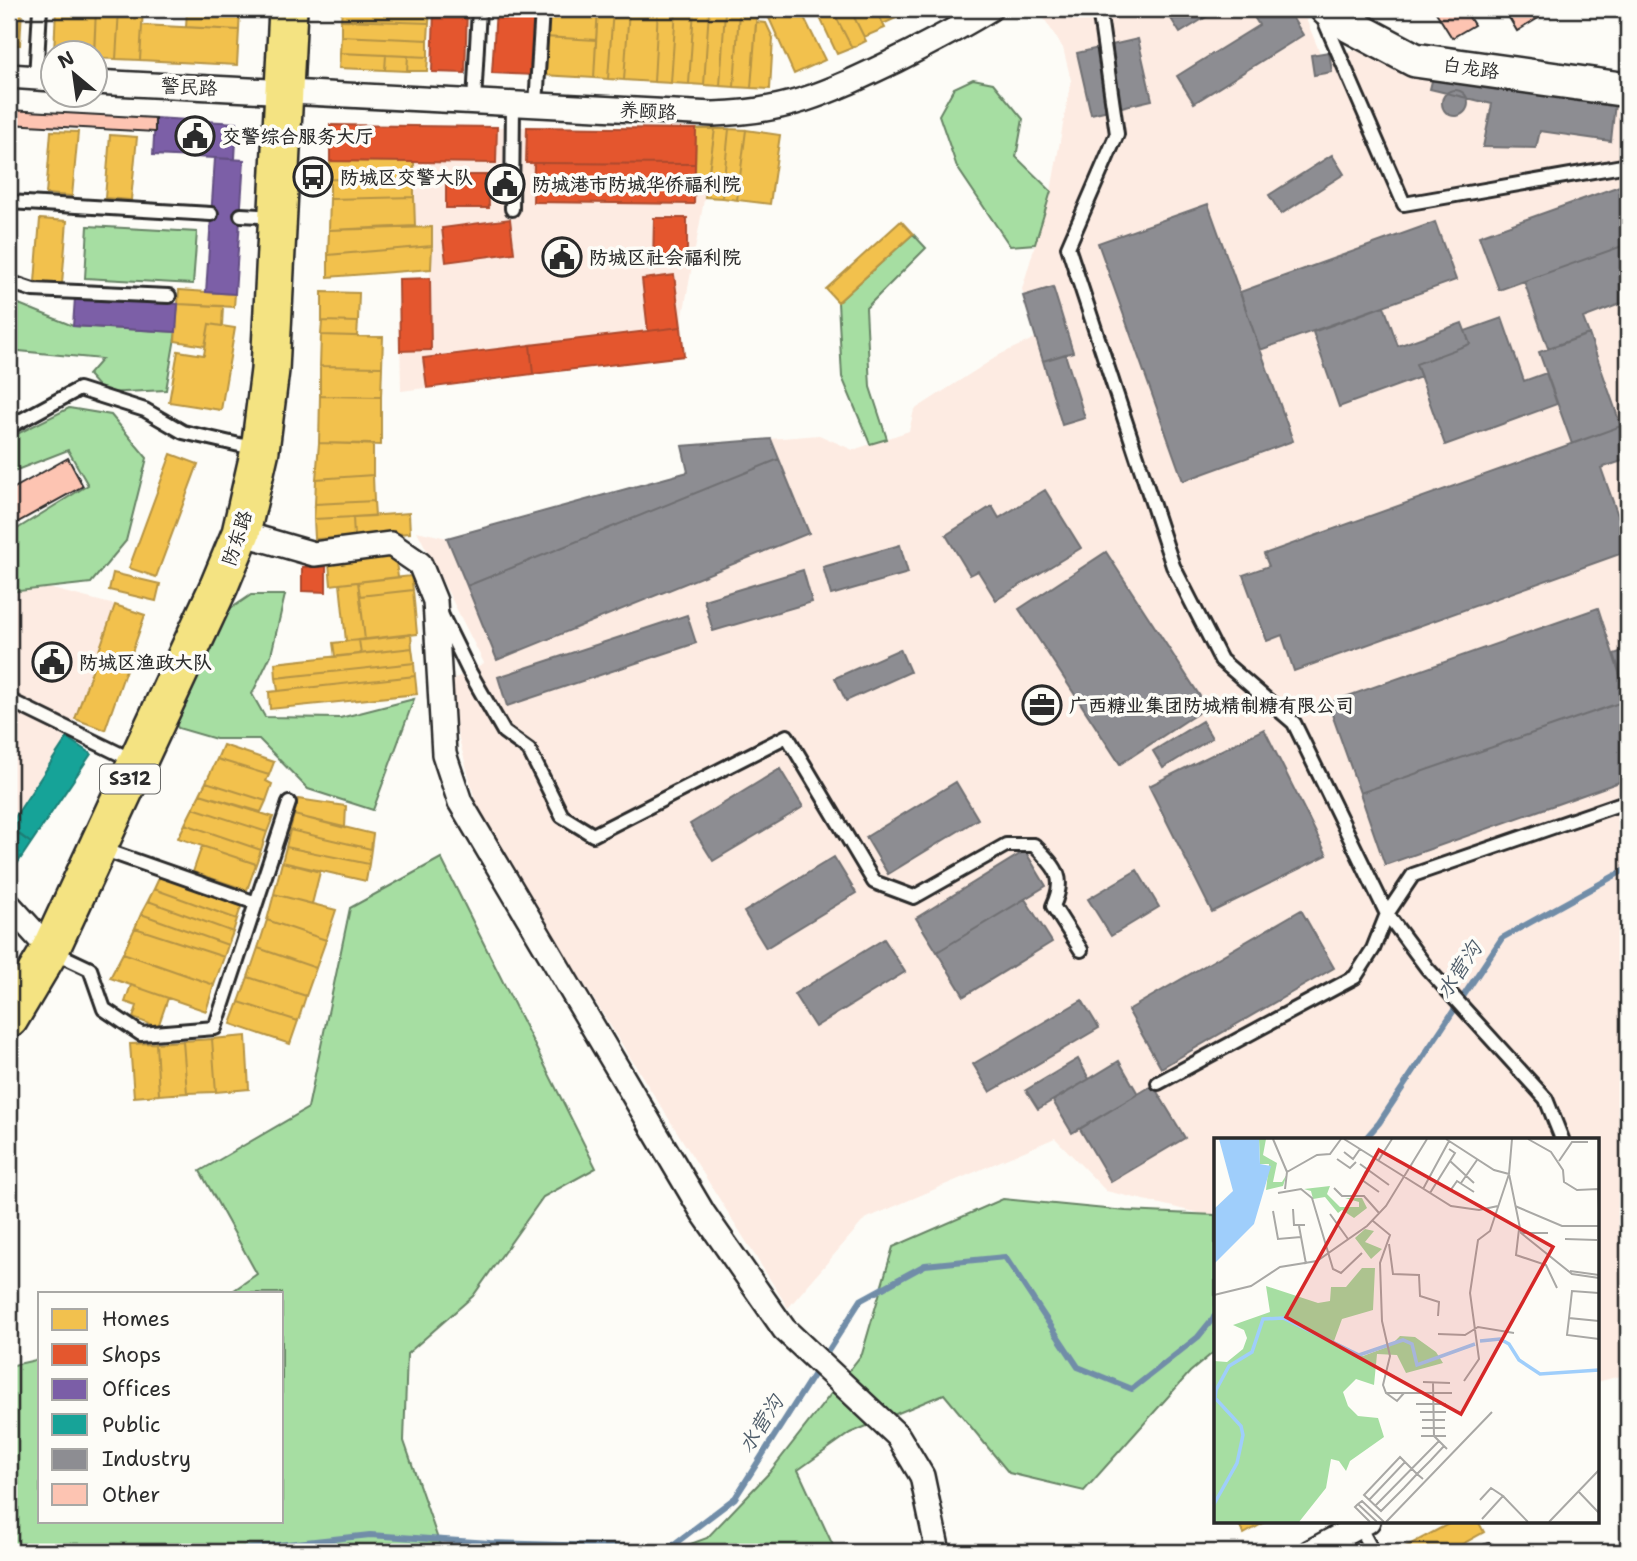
<svg xmlns="http://www.w3.org/2000/svg" width="1637" height="1561" font-family="'Shantell Sans','LXGW WenKai TC',sans-serif">
	<rect width="100%" height="100%" fill="#fdfcf7"/>
	<filter id="ink" filterUnits="userSpaceOnUse"><feTurbulence type="fractalNoise" baseFrequency=".0143" numOctaves="2"/><feDisplacementMap in="SourceGraphic" scale="14" xChannelSelector="R" yChannelSelector="G"/><feConvolveMatrix kernelMatrix="1 2 1 2 8 2 1 2 1" color-interpolation-filters="sRGB"/></filter>
	<g filter="url(#ink)">
		<!-- built -->
		<path fill="#fdebe2" d="M1038 9H1302L1320 53 1377 48 1628 105V1374L1597 1382V1139H1215V1217L1106 1191 1055 1138 865 1219 788 1308 480 819 457 731 452 680 484 663 417 531 447 538 688 472 682 446 819 435 853 450 909 431 914 410 1001 354 1035 338 1022 289 1051 191 1071 80 1063 48Z
			M497 127H527V163L695 164V179L708 178 681 327 684 356 401 391 399 279 430 278 432 227 415 226 414 162 496 163Z
			M9 578 115 605 67 738 9 826Z"/>
		<!-- green -->
		<path fill="#a6dea2" stroke="#688466" stroke-width="2" d="M973 79 993 83 1023 119 1016 157 1051 191 1035 244 1010 246 957 167 939 115 954 88Z
			M88 226 197 232 193 284 85 278Z
			M913 234 926 248 866 308 870 387 887 439 870 444 842 377 838 302Z
			M9 300 73 326 176 332 166 390 104 393 88 375 102 359 9 350Z
			M69 408 111 415 147 458 126 541 91 583 10 592 9 534 88 485 68 450 9 473V438Z
			M251 595H285L271 655 252 694 265 717 340 718 414 699 373 810 308 789 259 739H216L178 728 170 713 217 618Z
			M441 858 596 1168 543 1197 473 1296 407 1354 404 1441 440 1545 465 1552H9V1366L40 1359V1521H282V1293H230L257 1274 200 1171 308 1108 350 908Z
			M1003 1199 1126 1211 1215 1215V1351L1190 1372 1084 1491 1009 1473 944 1394 850 1433 798 1470 836 1552H669L707 1538 769 1473 862 1354 893 1247Z"/>
		<!-- homes -->
		<path fill="#f2c14e" stroke="#b69444" stroke-width="2" d="M9 9H22L20 45H9Z
			M56 9H96L94 52H54Z
			M96 9H119L116 59 94 58Z
			M119 9H143L140 60 116 59Z
			M187 9H240L239 30 186 27Z
			M342 9H430L429 23 341 20Z
			M546 9H598L596 40 544 37Z
			M598 9H613L608 79 594 78Z
			M613 9H629L624 80 608 79Z
			M629 9H658L654 82 624 80Z
			M658 9H676L671 83 654 82Z
			M676 9H694L689 84 671 83Z
			M694 9 709 10 704 85 689 84Z
			M765 9H800L825 60 794 74Z
			M816 9H832L852 48 837 54Z
			M832 9H850L866 41 852 48Z
			M850 9H876L885 28 864 37Z
			M876 9H905L907 13 883 24Z
			M709 10 725 11 720 86 704 85Z
			M725 11 739 12 734 87 720 86Z
			M739 12 757 13 751 88 734 87Z
			M341 20 429 23 428 40 341 36Z
			M756 22 766 23 773 38 770 89 751 88Z
			M142 25 239 30 237 65 140 60Z
			M341 36 428 40V57L340 53Z
			M544 37 596 40 594 78 542 75Z
			M340 53 386 55 385 70 339 68Z
			M386 55 408 56 407 71 385 70Z
			M408 56 428 57 427 71H407Z
			M9 127 13 128 9 178Z
			M696 129H715L708 178 695 179Z
			M715 129H729L722 198 705 197Z
			M729 129 746 130 737 200 722 198Z
			M746 130 780 135 770 204 737 200Z
			M51 131 78 132 72 196 46 194Z
			M110 135 137 137 131 200 105 198Z
			M330 161 414 162V180L330 179Z
			M330 179 414 180V197L330 199Z
			M414 197 415 226 329 230 330 199Z
			M40 219 67 221 62 284 35 282Z
			M901 221 913 234 838 302 826 289Z
			M432 227V246L328 255 329 230Z
			M432 246 431 269 328 277V255Z
			M179 290 235 294 234 307 178 304Z
			M322 292 359 293 358 322 322 321Z
			M178 304 223 306 222 326 209 324 205 346 175 341Z
			M322 321 358 322 357 336 321 335Z
			M209 324 235 328 221 410 169 402 178 351 204 355Z
			M321 335 383 337 382 367 320 366Z
			M320 366 382 367 381 397 320 396Z
			M320 396 381 397V445L319 443Z
			M319 443 373 444V475L316 479Z
			M171 454 198 464 156 577 129 568Z
			M373 475 374 501 315 504 316 479Z
			M374 501 375 516 314 519 315 504Z
			M409 513 410 533 354 537 353 517Z
			M353 517 354 537 315 539 314 519Z
			M395 555 398 577 331 585 329 563Z
			M113 573 160 584 156 601 109 590Z
			M411 576 413 590 360 596 358 582Z
			M358 582 365 640 346 641 340 584Z
			M413 590 417 634 365 640 360 596Z
			M115 605 145 615 105 730 75 719Z
			M411 634 412 648 361 654 359 640Z
			M359 640 361 654 335 657 333 643Z
			M412 648 414 663 276 678 275 663Z
			M414 663 415 676 278 691 276 678Z
			M415 676 417 694 270 709 269 692Z
			M223 745 274 762 269 775 217 759Z
			M217 759 269 775 266 781 272 784 266 801 206 782Z
			M206 782 266 801 261 812 200 794Z
			M200 794 273 817 267 832 193 808Z
			M298 799 346 806 345 828 294 815Z
			M193 808 267 832 261 850 185 824Z
			M294 815 373 834 371 849 290 830Z
			M185 824 261 850 256 864 178 838Z
			M290 830 371 849 369 864 286 847Z
			M202 846 256 864 247 890 193 872Z
			M286 847 369 864 366 881 282 862Z
			M282 862 320 872 312 904 274 894Z
			M160 876 242 904 237 919 154 889Z
			M154 889 237 919 233 932 148 901Z
			M274 894 336 910 326 940 267 920Z
			M148 901 233 932 228 945 141 914Z
			M141 914 228 945 224 957 135 928Z
			M267 920 326 940 316 968 258 948Z
			M135 928 224 957 214 985 123 953Z
			M258 948 316 968 306 996 248 977Z
			M123 953 214 985 206 1011 110 978Z
			M248 977 306 996 298 1021 239 1002Z
			M131 985 168 998 158 1027 133 1018 137 1006 125 1002Z
			M239 1002 298 1021 290 1044 231 1024Z
			M246 1036 249 1089 216 1092 212 1039Z
			M212 1039 216 1092 187 1093 183 1041Z
			M183 1041 187 1093 159 1095 156 1043Z
			M156 1043 159 1095 134 1097 130 1044Z
			M1237 1521H1267L1244 1534Z
			M1454 1521H1478L1484 1532 1448 1552H1396Z"/>
		<!-- shops -->
		<path fill="#e4572e" stroke="#ac4a2d" stroke-width="2" d="M434 9H467L465 73 432 72Z
			M496 9H538L534 75 492 73Z
			M330 125 497 127 496 163 330 161Z
			M527 127 696 129 695 164 526 163Z
			M534 163 695 164 694 204 533 202Z
			M446 175H488L489 208H446Z
			M654 218H687V263H653Z
			M510 219 514 253 446 262 442 228Z
			M674 275 681 327 648 331 642 279Z
			M430 278 431 350 400 351 399 279Z
			M681 327 684 356 533 374 530 345Z
			M530 345 533 374 427 388 423 358Z
			M302 567H326V592L302 591Z"/>
		<!-- offices -->
		<path fill="#7b5ea7" stroke="#634f82" stroke-width="2" d="M155 118 237 123 235 159 153 155Z
			M215 158 244 160 235 294 206 292Z
			M75 297 178 304 176 332 73 326Z"/>
		<!-- public -->
		<path fill="#17a398" stroke="#1d7f77" stroke-width="2" d="M67 738 91 754 31 843 9 826Z
			M9 828 31 843 9 876Z"/>
		<!-- industry -->
		<path fill="#8d8d92" stroke="#707073" stroke-width="2" d="M1165 9H1219L1180 33Z
			M1249 9H1287L1303 35 1194 103 1177 76 1259 25Z
			M1138 39 1152 100 1091 114 1077 53Z
			M1329 52 1332 72 1314 75 1311 55Z
			M1435 69 1615 103 1611 141 1540 131 1536 148 1483 147 1492 104 1430 89Z
			M1442 103a13 13 0 1 1 26 0a13 13 0 1 1-26 0Z
			M1332 155 1344 174 1281 214 1269 195Z
			M1628 183V244L1499 290 1479 236Z
			M1208 204 1293 441 1183 481 1098 243Z
			M1435 222 1456 280 1260 350 1240 292Z
			M1628 244V301L1583 318 1589 334 1548 348 1524 281Z
			M1053 287 1073 352 1043 361 1023 296Z
			M1384 306 1398 346 1462 323 1470 344 1416 364 1421 377 1339 407 1313 332Z
			M1502 318 1524 381 1546 373 1557 404 1445 445 1416 364 1470 344 1465 331Z
			M1589 334 1621 426 1572 444 1539 352Z
			M1065 354 1085 418 1062 425 1043 361Z
			M1621 426 1628 446V459L1601 468 1628 544V551L1294 671 1282 635 1267 641 1243 575 1269 566 1264 554Z
			M771 439 779 459 467 586 447 538 688 472 682 446Z
			M779 459 809 533 497 660 467 586Z
			M1045 490 1081 548 996 600 978 571 970 575 946 535 992 506 999 518Z
			M900 545 908 573 831 595 823 567Z
			M1106 552 1207 707 1120 764 1019 609Z
			M803 570 812 602 713 631 704 600Z
			M1598 608 1628 700 1360 793 1328 703Z
			M687 615 696 643 507 706 498 677Z
			M900 649 910 672 846 701 835 678Z
			M1628 649V696L1614 654Z
			M1628 700V779L1385 865 1360 793Z
			M1202 721 1212 738 1163 768 1153 751Z
			M1264 729 1327 855 1212 912 1149 786Z
			M780 769 803 807 713 861 690 824Z
			M956 782 978 819 888 874 866 837Z
			M1025 851 1046 886 937 952 916 918Z
			M834 857 856 893 766 948 744 912Z
			M1137 870 1159 907 1111 936 1088 899Z
			M1025 899 1052 942 964 996 937 952Z
			M1301 910 1334 968 1161 1068 1128 1010Z
			M884 939 905 972 815 1027 794 994Z
			M1082 1000 1099 1028 990 1092 973 1064Z
			M1078 1059 1089 1079 1038 1109 1026 1090Z
			M1119 1061 1138 1094 1072 1133 1053 1101Z
			M1153 1085 1185 1138 1111 1182 1080 1129Z"/>
		<g fill="none" stroke-linecap="round" stroke-linejoin="round">
			<!-- stream -->
			<path stroke="#718da8" stroke-width="6" d="M1365 1139 1379 1123 1502 938 1623 871H1628
				M823 1359 861 1300 925 1265 1005 1257 1078 1367 1132 1389 1198 1337 1215 1316
				M215 1552 370 1535 490 1543 669 1548 735 1498 817 1369"/>
		</g>
		<!-- building -->
		<path fill="#fdc4b2" stroke="#2b2b2b" stroke-width="2" d="M1434 9H1464L1474 25 1452 38Z
			M1504 9H1553L1517 31Z
			M1628 21V38L1620 26Z
			M9 110 155 118V132L9 124Z
			M68 458 83 486 9 527V491Z"/>
		<g fill="none" stroke-linecap="round" stroke-linejoin="round">
			<!-- lane casing -->
			<g stroke="#2b2b2b" stroke-width="18">
				<path id="lane" d="M956 9 958 30
					M1099 9 1117 134 1068 247 1173 566 1221 660 1294 723 1387 914 1427 968 1546 1099 1562 1139
					M1322 15 1404 204 1628 165
					M1351 26 1366 9
					M36 78 40 9
					M474 102 479 9
					M536 105 542 9
					M9 202 211 214
					M512 209 513 104
					M241 215 276 217
					M9 282 33 290 169 296
					M9 427 79 389 145 410 183 432 257 449
					M441 614 469 671 504 732 529 750 562 816 593 835 787 736 874 882 914 897 1006 845H1034C1055 867 1067 876 1053 906L1081 950
					M9 700 134 761
					M102 849 256 903
					M54 952 90 969 104 1009 141 1034 215 1028 289 803
					M1158 1083 1355 977 1373 949 1387 914 1413 875 1628 801
					M1356 1521 1373 1552
					M1487 1552 1489 1551"/>
			</g>
			<!-- street casing -->
			<g stroke="#2b2b2b" stroke-width="28">
				<path id="street" d="M9 76 52 79
					M94 82 713 114C790 112 829 92 896 60 928 44 960 28 990 9
					M241 533 314 554 391 544 420 564 435 601 444 754 460 802 703 1213 784 1329 898 1436 922 1476 938 1552
					M9 905 50 950
					M1310 1552 1368 1521"/>
			</g>
			<!-- secondary casing -->
			<g stroke="#2b2b2b" stroke-width="38">
				<path id="secondary" d="M1327 9 1351 26 1415 60 1628 90"/>
			</g>
			<!-- primary casing -->
			<g stroke="#2b2b2b" stroke-width="42">
				<path id="primary" d="M9 1019 50 950 219 586 241 533 260 450 270 370 288 9"/>
			</g>
			<!-- lane -->
			<use href="#lane" stroke="#fdfcf7" stroke-width="12"/>
			<!-- street -->
			<use href="#street" stroke="#fdfcf7" stroke-width="23"/>
			<!-- secondary -->
			<use href="#secondary" stroke="#fdfcf7" stroke-width="33"/>
			<!-- primary -->
			<use href="#primary" stroke="#f4e382" stroke-width="37"/>
		</g>
	</g>
	<!-- icons -->
	<defs>
		<g id="civic-ring" transform="scale(2.0125)"><circle r="9.5" fill="#fdfcf7" stroke="#2b2b2b" stroke-width="1.5"/><path d="M-.6-6.5H3V-4.5H.6V-3L4-1V1h2V6H-6V1h2V-1L-.6-3ZM-1.2 2.5V6h2.4V2.5Z" fill="#2b2b2b"/></g>
		<g id="bus-ring" transform="scale(2.0125)"><circle r="9.5" fill="#fdfcf7" stroke="#2b2b2b" stroke-width="1.5"/><path d="M-5-6H5V4H4V6H2V4H-2V6H-4V4H-5ZM-3.5-4V0h7V-4ZM-3.5 1.2v1.5H-2V1.2ZM2 1.2v1.5H3.5V1.2Z" fill="#2b2b2b"/></g>
		<g id="office-ring" transform="scale(2.0125)"><circle r="9.5" fill="#fdfcf7" stroke="#2b2b2b" stroke-width="1.5"/><path d="M-6-3h4V-5.5h4V-3h4V5H-6ZM-1-4.5V-3h2v-1.5ZM-6 0V1H6V0Z" fill="#2b2b2b"/></g>
	</defs>
	<g fill-rule="evenodd">
		<use href="#civic-ring" x="195" y="136"/>
		<use href="#bus-ring" x="313" y="177"/>
		<use href="#civic-ring" x="505" y="184"/>
		<use href="#civic-ring" x="562" y="257"/>
		<use href="#civic-ring" x="52" y="662"/>
		<use href="#office-ring" x="1042" y="705"/>
	</g>
	<g text-anchor="middle" dominant-baseline="central" stroke-width="7" stroke-linejoin="round" paint-order="stroke">
		<!-- shield labels -->
		<rect fill="#fdfcf7" stroke="#6a6a68" stroke-width="2" x="100" y="764.5" width="60" height="29" rx="5"/>
		<g font-size="18" font-weight="bold" fill="#2b2b2b">
			<text x="130" y="779">S312</text>
		</g>
		<!-- street labels -->
		<g font-size="19" fill="#2b2b2b" stroke="#fdfcf7">
			<text transform="translate(1471 68) rotate(8)">白龙路</text>
			<text transform="translate(189 87) rotate(3)">警民路</text>
			<text transform="translate(648 111) rotate(3)">养颐路</text>
			<text transform="translate(237 538) rotate(-72)">防东路</text>
		</g>
		<!-- poi labels -->
		<g font-size="19" font-weight="bold" fill="#2b2b2b" stroke="#fdfcf7" text-anchor="start">
			<text x="222" y="136">交警综合服务大厅</text>
			<text x="340" y="177">防城区交警大队</text>
			<text x="532" y="184">防城港市防城华侨福利院</text>
			<text x="589" y="257">防城区社会福利院</text>
			<text x="79" y="662">防城区渔政大队</text>
			<text x="1069" y="705">广西糖业集团防城精制糖有限公司</text>
		</g>
		<!-- water labels -->
		<g font-size="21" font-style="italic" fill="#4e5c69" stroke="#fdfcf7">
			<text transform="translate(1459 970) rotate(-56)">水营沟</text>
			<text transform="translate(761 1424) rotate(-57)">水营沟</text>
		</g>
	</g>
	<!-- overview -->
	<g transform="translate(1214 1138)">
		<rect width="385" height="385" fill="#fdfcf7"/>
		<path d="M45 1H52L49 17 63 25 59 44H68L73 36 69 48 52 52 55 26H46ZM116 48 113 56 126 69H145V64L131 60H148L153 70 140 80 128 72 124 75 111 59 99 61 97 53 90 51ZM151 91 160 93 151 104 168 111 157 121 141 100ZM148 130H161L159 172 128 181 120 203 149 218 176 208 186 198 201 199 222 214 229 225 192 235 183 217 163 216 160 247 142 241 129 254 134 268 144 278 164 280 170 299 136 323 132 333 125 323 117 321 112 350 85 384H0V223L13 224 29 211 33 200 30 192 19 187 56 174 52 148 104 165 116 163 117 149H132Z" fill="#a6dea2"/>
		<path d="M5 1H45L46 26 57 28 40 86 0 126V71L19 53Z" fill="#9fcefb"/>
		<path fill="none" stroke="#9fcefb" stroke-width="3.5" d="M266 203 286 201 295 206 305 222 326 236 385 232M0 366 23 325 29 297 27 288 1 260 2 252 15 228 38 214 49 181 69 180 145 217 189 202 198 206 203 227 261 206"/>
		<path fill="none" stroke="#a9a8a5" stroke-width="2" d="M59 1 73 34M130 1 237 68 265 72 284 68M232 1 280 32 295 36 276 93 264 102 256 155 265 221 250 243M298 1 295 36 307 95 358 136 385 140M314 1 337 14 349 32 350 44 363 52 384 51 385 72M130 14 139 21 146 11M123 21 136 30 142 24M164 23 178 1M236 23 260 45M345 23 358 4H374M146 26 175 47M152 33 148 42 165 54M247 45 263 22M120 50 128 58H150L165 75M71 51 73 34 103 17 116 16 127 1M209 51 235 3M236 53 243 43 260 54M64 55 87 51 98 60 119 131 127 135 148 115M216 55 241 15 235 11M301 68 348 88H385M79 71 80 87H91M59 73 64 101 87 99M116 76 134 101M159 83 176 97 166 125 168 183 176 218 169 247 172 255H238M85 88 92 126M305 91 302 117 332 127 343 150M307 95H334M385 100V135M351 101 383 102M175 106 179 136 205 137 206 158 225 164 224 178M356 133 385 137M385 155 358 153 355 180 385 183M0 157 37 148 66 129 103 123 153 88 172 68 213 1M355 180 353 197 385 201M224 196 251 197 264 189 300 195M209 244 236 245M219 245 220 298 233 311M172 255 183 263 190 255M202 266H232M206 274H232M208 282H231M208 290H231M207 298H232M209 341 203 336 186 319 150 357 167 373 190 350 203 336 217 322 230 308M364 353 385 375M289 358 314 384M155 362 191 324M266 362 277 350 289 358 268 381M144 366 148 363 170 384M144 366 163 384M144 366 141 369 156 384M161 368 225 303M172 384 278 274M335 384 385 332"/>
		<path fill="#d62828" fill-opacity="0.15" stroke="#d62828" stroke-width="3.5" d="M165 12 339 109 247 276 72 179Z"/>
		<rect width="385" height="385" fill="none" stroke="#2b2b2b" stroke-width="3.5"/>
	</g>
	<!-- margin -->
	<rect width="1637" height="1561" fill="none" stroke="#fdfcf7" stroke-width="35"/>
	<rect x="18" y="18" width="1602" height="1526" fill="none" stroke="#2b2b2b" stroke-width="2.5" filter="url(#ink)"/>
	<!-- legend -->
	<rect x="38" y="1292" width="245" height="231" fill="#fdfcf7" stroke="#a9a8a5" stroke-width="2"/>
	<rect x="52" y="1309" width="35" height="21" fill="#f2c14e" stroke="#a9a8a5" stroke-width="2"/>
	<text x="102" y="1326" font-size="21" fill="#2b2b2b">Homes</text>
	<rect x="52" y="1344" width="35" height="21" fill="#e4572e" stroke="#a9a8a5" stroke-width="2"/>
	<text x="102" y="1362" font-size="21" fill="#2b2b2b">Shops</text>
	<rect x="52" y="1379" width="35" height="21" fill="#7b5ea7" stroke="#a9a8a5" stroke-width="2"/>
	<text x="102" y="1396" font-size="21" fill="#2b2b2b">Offices</text>
	<rect x="52" y="1414" width="35" height="21" fill="#17a398" stroke="#a9a8a5" stroke-width="2"/>
	<text x="102" y="1432" font-size="21" fill="#2b2b2b">Public</text>
	<rect x="52" y="1449" width="35" height="21" fill="#8d8d92" stroke="#a9a8a5" stroke-width="2"/>
	<text x="102" y="1466" font-size="21" fill="#2b2b2b">Industry</text>
	<rect x="52" y="1484" width="35" height="21" fill="#fdc4b2" stroke="#a9a8a5" stroke-width="2"/>
	<text x="102" y="1502" font-size="21" fill="#2b2b2b">Other</text>
	<!-- north arrow -->
	<g transform="translate(74 74) rotate(331)"><circle r="33" fill="#fdfcf7" stroke="#a9a8a5" stroke-width="2"/>
	<path d="M0-5L12 26L0 18L-12 26Z" fill="#2b2b2b"/>
	<text y="-10" font-size="19" font-weight="bold" text-anchor="middle" fill="#2b2b2b">N</text>
	</g>
</svg>
